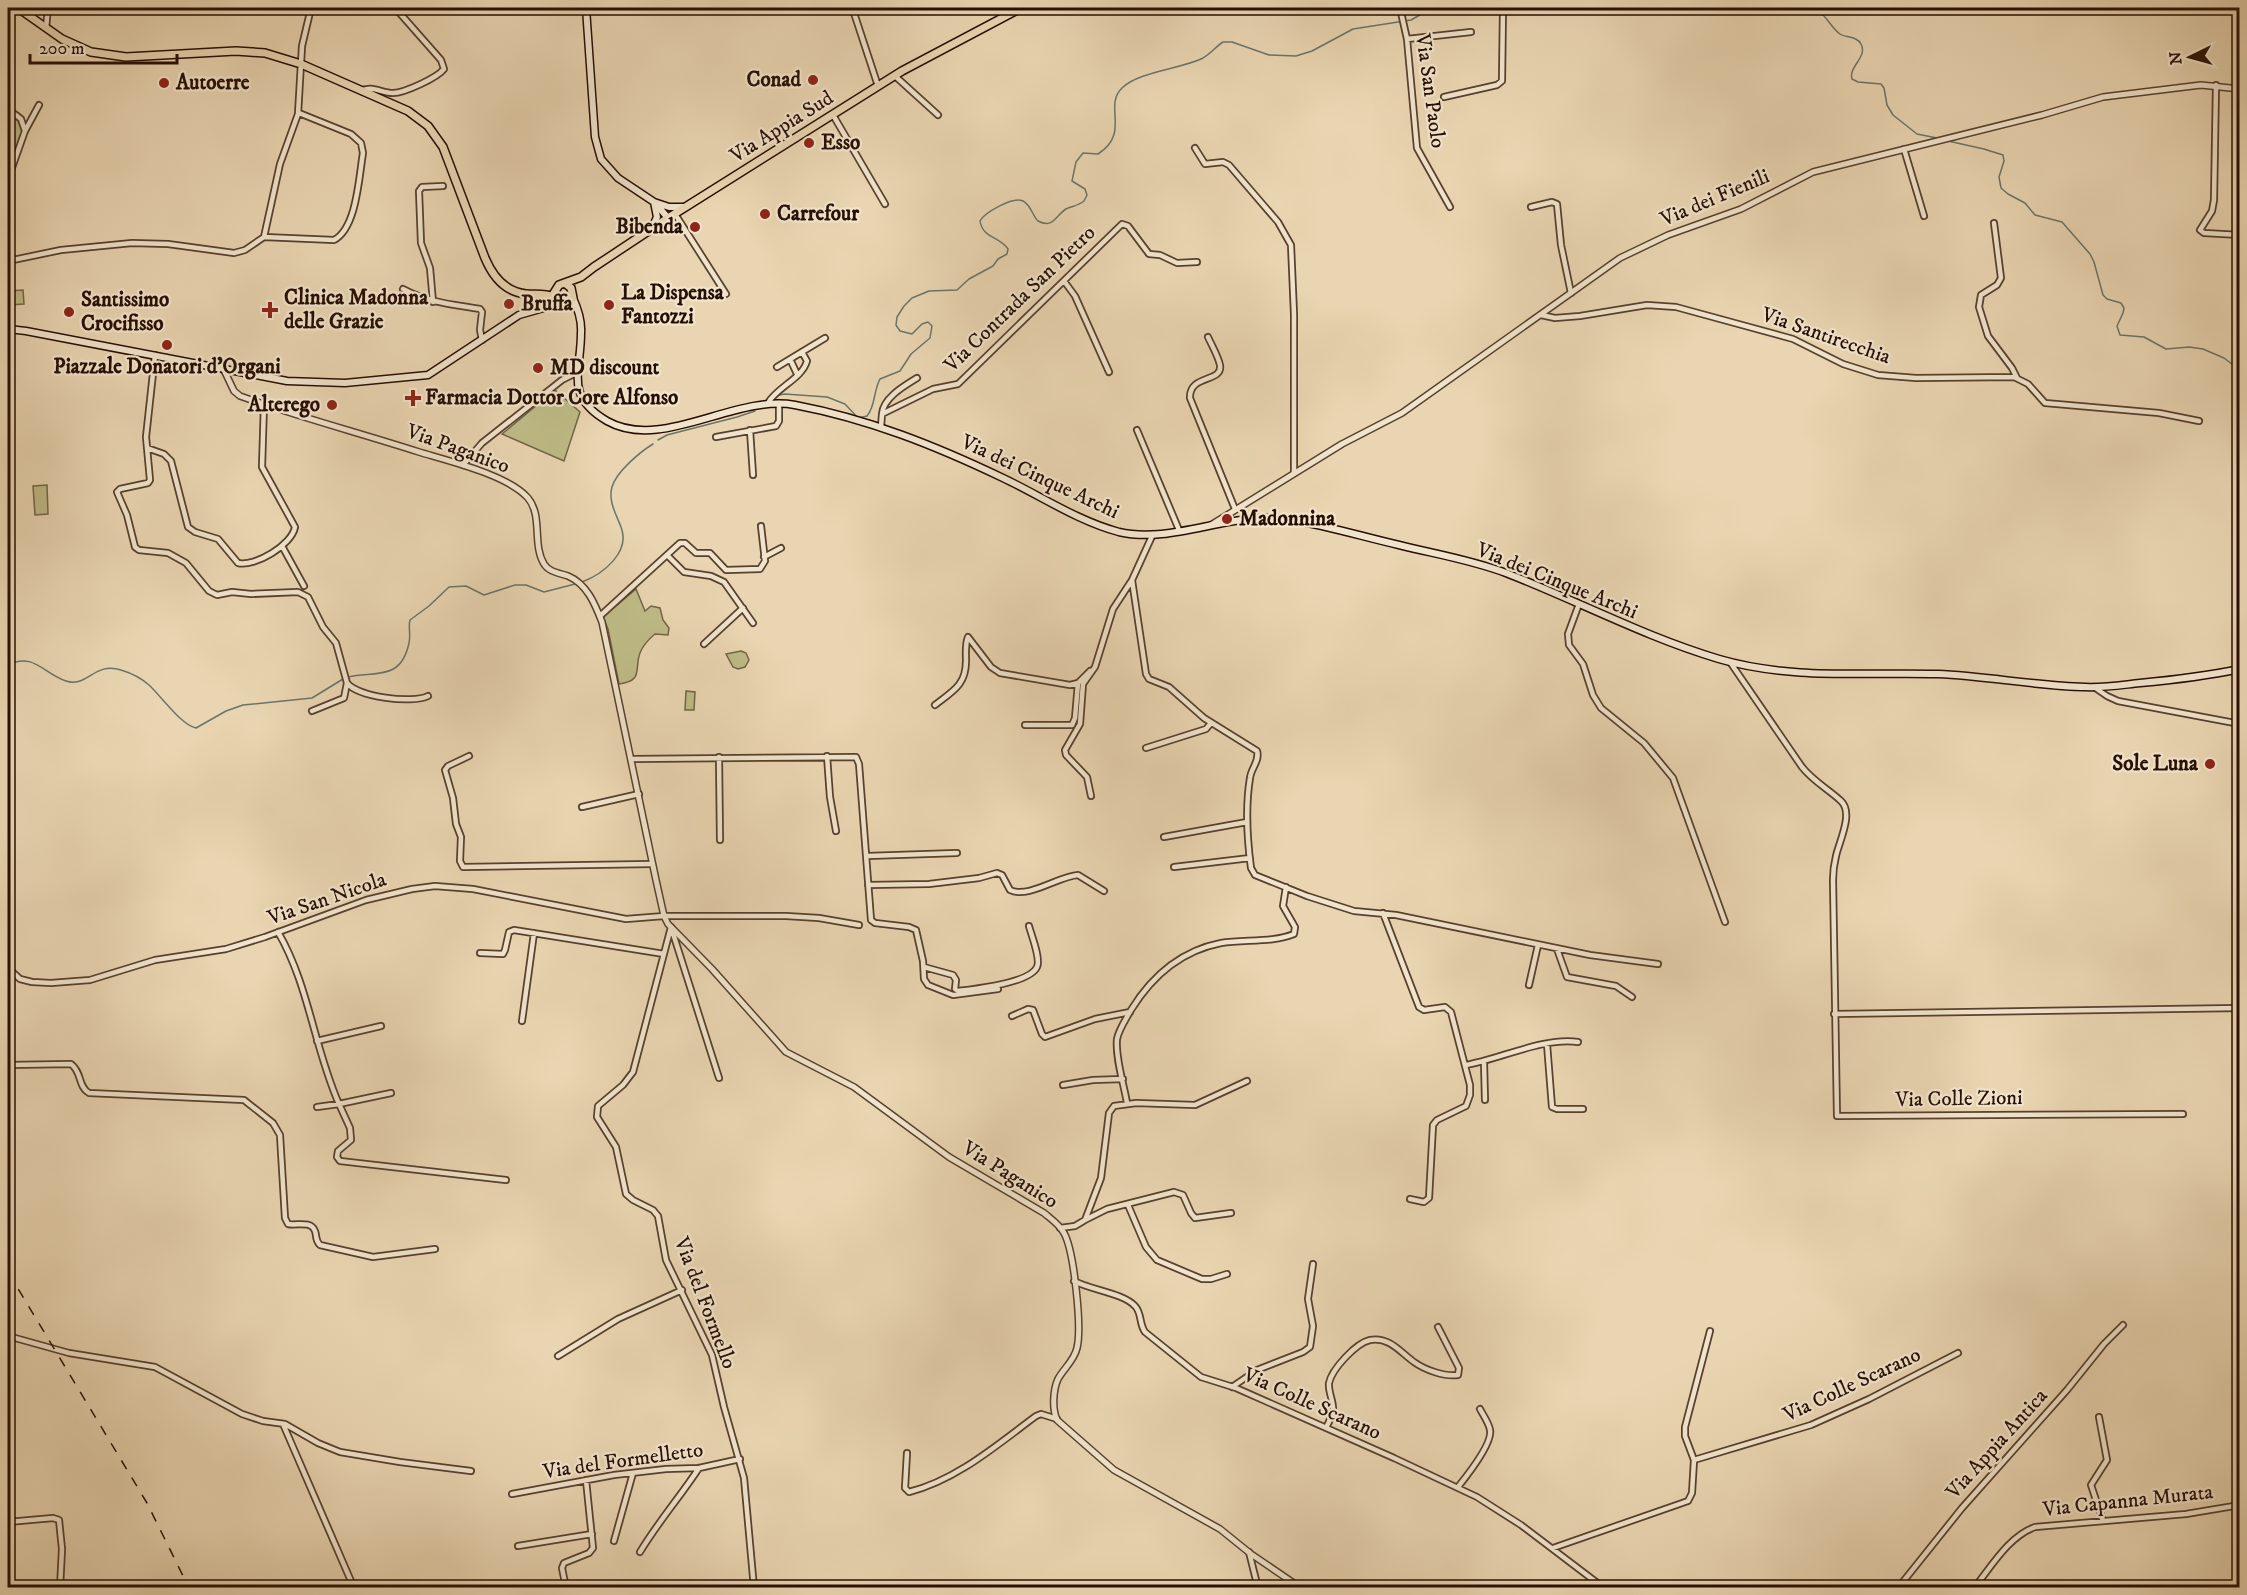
<svg xmlns="http://www.w3.org/2000/svg" width="2247" height="1595" font-family="'IM FELL DW Pica',serif">
	<rect width="100%" height="100%" fill="#e9d5b1"/>
	<filter id="stains"><feTurbulence type="fractalNoise" baseFrequency=".00333" numOctaves="4"/><feColorMatrix values="0 0 0 0 .2 0 0 0 0 .09 0 0 0 0 .02 0 0 0 .5 -.17"/></filter>
	<radialGradient id="worn" r=".72"><stop offset=".6" stop-color="#630" stop-opacity="0"/><stop offset="1" stop-color="#630" stop-opacity=".3"/></radialGradient>
	<!-- green -->
	<path fill="#bebb87" stroke="#726446" stroke-width="1.5" d="M8 112C34 128 18 148 8 170Z
		M23 290 24 304 8 305V291Z
		M555 390 580 412 564 461 502 434Z
		M47 485 48 514 35 515 33 486Z
		M636 589 645 611 651 606 660 608 663 620 669 628 668 635 655 634C649 639 643 645 640 653 634 669 644 681 619 684L608 629 603 617Z
		M741 651 746 653 749 660 745 667 738 669 733 667 726 654Z
		M686 691 695 692 694 710H685Z"/>
	<g fill="none" stroke-linecap="round" stroke-linejoin="round">
		<!-- stream -->
		<path stroke="#6a746b" stroke-width="1.5" d="M1813 8C1816 13 1819 12 1824 16 1829 21 1833 29 1840 34 1846 38 1857 36 1861 44 1868 57 1848 67 1852 79L1858 82 1881 84 1884 88 1887 105 1893 115 1917 134 1937 138
			M1948 141 1984 149 2003 155 2004 161 1999 177 2001 188 2008 194 2025 203 2035 215 2062 222 2090 254 2094 262 2103 295 2107 299 2121 303 2124 308 2123 313 2117 326 2120 335 2144 337 2166 349 2189 347 2203 349 2224 358 2240 370
			M779 395 785 394 827 397 845 404 858 418 867 416C876 405 873 392 880 379L900 371 911 354 930 338 932 326 928 322 922 324 912 334 900 331 896 325 897 317 904 306 912 298 929 291 957 290 969 279 993 266 998 259 1007 254 1008 249C1000 236 983 239 980 221 984 213 1013 196 1023 201 1031 205 1032 215 1038 221 1053 229 1055 216 1066 209 1072 206 1078 206 1084 201L1087 195 1085 189 1072 181 1076 162 1083 153 1098 154C1131 133 1103 106 1122 88 1138 72 1179 69 1201 59 1210 55 1215 47 1223 42H1232L1269 55 1296 56 1312 51 1353 29 1411 20 1432 8
			M658 440 667 435 737 417 755 411
			M582 582C603 574 631 552 621 527 616 514 608 501 612 487 616 472 640 452 653 444
			M8 665C33 652 43 673 66 681 87 688 95 661 121 670 131 673 141 678 149 685 161 696 181 725 196 728L226 711 243 705 312 698 343 679
			M348 677C376 671 401 681 409 643 411 635 408 627 410 620L429 606 449 587 466 586 484 595 515 585H526L544 592 575 584"/>
		<!-- minor casing -->
		<g stroke="#58402f" stroke-width="8">
			<path id="minor" d="M1400 8 1407 39 1417 148 1450 207
				M854 13 878 86
				M46 28 48 8
				M1407 39 1471 32
				M895 76 938 115
				M2216 85 2214 200 2212 211 2200 230 2204 233 2240 235
				M361 91C371 85 382 93 393 93 404 93 437 78 444 69L441 60 397 10
				M1444 97 1497 85 1502 81 1503 8
				M8 109 21 119 25 131
				M833 115 885 204
				M1195 148 1205 164 1223 162 1229 165 1278 222 1291 245 1294 314V472
				M1904 149 1924 216
				M8 179 25 131 39 105
				M1531 207 1552 202 1557 204 1561 245 1571 293
				M675 214 726 294
				M1994 223 2001 278 1997 285 1981 295 1979 307 1988 336 2012 368 2017 378
				M264 237 334 240C357 228 359 176 363 153L361 143 351 134 299 113
				M8 261 61 250 132 243 168 244 234 253 245 250 264 237 280 164 298 114 302 46 311 8
				M1064 281 1075 296 1109 372
				M403 289C430 303 451 304 480 309L482 312 480 330 482 340
				M433 302 430 268 421 243 419 191 422 187 443 186
				M1541 315 1555 318 1580 316 1647 305 1676 307 1793 339 1843 364 1878 375 1916 378 2014 377 2028 384 2045 403 2159 413 2199 421
				M1208 337C1212 346 1218 356 1220 365 1223 383 1189 374 1190 398L1235 509
				M155 355 146 437 150 480 148 483 120 489 117 492 127 515 135 547 139 550 168 553 186 563 209 591 217 595 232 592 251 594 298 592 308 597 323 627 336 643 347 683 344 698 312 711
				M790 359 797 374
				M777 367 825 338
				M768 403C777 387 802 379 807 361L802 352
				M882 414C883 398 904 386 917 378
				M881 427 882 414 933 389 958 384 1122 224 1128 226 1149 254 1160 255 1177 263 1197 262
				M750 430 753 475
				M1137 430 1179 530
				M716 437 776 426 779 421V403
				M147 448 164 454 171 461 188 527 195 532 218 539 238 563C255 567 292 545 295 527L262 467 264 404
				M463 465 482 443 562 380 576 373
				M1153 534 1132 580 1146 674 1149 679 1169 687 1204 718 1257 751C1260 761 1251 768 1250 778 1245 808 1247 838 1251 868L1255 875 1307 896 1354 911 1396 915 1590 955 1658 964
				M282 546 304 586
				M667 555 684 572 711 576 724 582 753 623
				M764 557 781 548
				M1579 604 1568 634 1569 645 1583 664 1593 695 1601 708 1644 743 1673 778 1725 922
				M600 616 680 543H685L696 553H710L726 570 760 569 765 561 761 526
				M704 644 743 608
				M1730 662 1802 767C1813 781 1828 789 1841 801 1854 813 1839 842 1836 856 1834 864 1833 872 1833 880L1837 1116 2183 1114
				M347 683C358 697 412 704 428 696
				M2094 687 2107 696 2118 701 2240 724
				M935 705C953 691 966 685 966 661 966 653 965 644 968 637L991 667 1000 673 1070 685 1078 683
				M1025 725H1072L1075 718 1078 683 1090 671
				M1146 748 1206 729 1211 723
				M469 756 448 766 445 770 453 798 456 824 461 837 460 861 463 867 652 864
				M827 756 830 797 836 831
				M719 757 720 840
				M632 759 856 757 859 764 871 920 875 923 909 927 916 930 923 961 924 979 928 985 953 995 998 989
				M1091 796 1087 777 1066 755 1065 750 1080 724 1083 684 1095 667 1113 609 1132 580
				M582 807 639 794
				M1164 837 1247 822
				M867 856 957 853
				M1174 867 1250 858
				M868 885 929 884 979 878 997 873 1002 875 1010 890C1028 899 1059 876 1078 875L1104 891
				M1383 913 1419 1007 1424 1010 1445 1007 1451 1012 1470 1085V1095L1466 1106 1437 1120 1433 1125 1429 1198 1424 1202 1410 1199
				M671 927 633 1072 623 1085 598 1106 597 1117 616 1147 626 1194 633 1200 653 1210 658 1216 666 1260 712 1355 724 1407 744 1478 754 1588
				M671 927 719 1078
				M278 932C309 985 314 1048 339 1104L391 1093
				M1557 949 1567 977 1616 986 1632 997
				M480 953 503 954 505 950 509 932 514 930 664 954
				M924 967 953 975 956 980 955 989 958 991C975 989 1030 983 1037 967 1041 959 1031 934 1029 926
				M8 968 20 979 32 982 51 983 90 980 155 960 226 949 265 937 366 900 412 889 435 886 473 889 626 919 664 916H786L819 918 859 925
				M1529 985 1538 945
				M1834 1014 2240 1008
				M1012 1016 1028 1009 1033 1010 1042 1034 1045 1037 1095 1019 1130 1012
				M522 1021 534 933
				M317 1041 381 1026
				M1547 1044 1552 1107 1557 1109H1583
				M1484 1062 1485 1100
				M8 1065 71 1064C82 1072 78 1087 89 1093L244 1100 273 1123 280 1135 285 1218 288 1224C296 1226 311 1220 315 1231 317 1237 315 1240 320 1245L373 1257 435 1249
				M1466 1065C1500 1059 1544 1037 1578 1042
				M1063 1085 1093 1080 1123 1079
				M1127 1103C1124 1085 1115 1057 1117 1039 1119 1029 1126 1019 1131 1010 1152 976 1180 951 1221 943 1244 939 1272 943 1294 934L1295 927 1283 906 1286 887
				M317 1107 339 1104 350 1128 351 1140 338 1151 337 1157 340 1161 506 1180
				M1128 1205 1146 1247 1157 1260 1202 1279H1211L1227 1274
				M1085 1220 1107 1209 1174 1192 1183 1195 1191 1213 1195 1218 1231 1213
				M1060 1228 1075 1226 1085 1220 1101 1178 1109 1113 1114 1106 1136 1103 1195 1105 1247 1081
				M1074 1281C1091 1290 1123 1293 1135 1306 1142 1313 1139 1324 1145 1332L1201 1377 1236 1388 1394 1458 1477 1497 1521 1525 1604 1588
				M8 1336 69 1353 155 1367 242 1414 263 1421 285 1424 318 1443 340 1452 400 1462 471 1471
				M558 1356 618 1319 682 1290
				M1232 1387 1257 1370 1303 1352 1310 1347 1313 1326 1308 1299 1313 1264
				M2099 1417 2107 1460 2091 1485 2103 1521
				M283 1424 354 1588
				M1326 1428C1328 1423 1332 1417 1333 1411 1334 1401 1328 1393 1329 1383 1332 1369 1356 1343 1370 1340 1389 1336 1401 1353 1414 1362 1425 1370 1445 1377 1458 1375L1459 1368 1438 1327
				M907 1453 905 1488 909 1492C957 1480 998 1444 1036 1416L1041 1414 1057 1419
				M1694 1460 1685 1436V1427L1710 1331
				M1458 1487C1466 1477 1493 1443 1490 1430 1489 1423 1483 1415 1480 1409
				M512 1494 614 1475 666 1469 699 1468 740 1459
				M8 1522 53 1518 59 1520 62 1549 60 1588
				M614 1541 633 1473
				M518 1546 592 1534
				M1553 1548 1688 1501 1692 1493 1694 1460 1811 1425 1869 1399 1958 1353
				M640 1552C658 1522 680 1497 699 1468
				M1249 1552 1258 1588
				M566 1588 562 1568 564 1563 589 1553 593 1548 586 1480
				M1898 1588 1962 1508 2067 1390 2104 1344 2123 1325
				M1974 1588C1991 1567 2009 1536 2035 1527L2186 1514 2240 1505"/>
		</g>
		<!-- tertiary casing -->
		<g stroke="#58402f" stroke-width="8">
			<path id="tertiary" d="M223 368 234 391 240 396C299 417 360 433 419 452 449 461 508 475 528 498 543 516 532 544 544 564 549 572 559 573 568 576 587 584 595 604 602 622L656 880 664 916 668 924 712 969 786 1052 854 1087 949 1157 1044 1213C1051 1219 1059 1224 1064 1233 1074 1251 1082 1327 1077 1348 1074 1361 1064 1368 1058 1379 1053 1390 1052 1409 1057 1420L1114 1470 1220 1529 1251 1554 1301 1588
				M1211 525 1342 444 1402 413 1620 258 1668 235 1741 209 1813 172 2042 115 2103 97 2201 85 2240 89"/>
		</g>
		<!-- secondary casing -->
		<g stroke="#270e04" stroke-width="9">
			<path id="secondary" d="M586 8 595 137 601 159 618 178 654 202 669 207H685
				M656 204 668 218
				M652 228 657 217 654 202
				M573 298C578 309 582 320 581 333 581 372 564 396 607 421 662 452 734 394 795 405 869 419 936 446 1003 478 1041 496 1078 521 1119 532 1174 545 1234 509 1292 520 1328 526 1364 537 1399 545 1435 554 1472 560 1506 573 1578 601 1645 637 1719 659 1791 680 1865 672 1938 674 1987 676 2036 686 2085 687 2103 688 2121 685 2140 683 2173 680 2206 676 2240 669
				M524 313 532 303 527 294
				M8 329 26 331 287 381 345 383 428 375 519 315 561 303"/>
		</g>
		<!-- primary casing -->
		<g stroke="#270e04" stroke-width="10">
			<path id="primary" d="M18 8 62 39 91 52 126 57 236 51 265 53 301 64 408 111 428 126 443 147 485 258C493 277 505 292 526 294 536 295 544 293 554 297
				M566 284 571 288 573 298 568 303H561L556 300 554 293 559 285 581 277 594 267 668 218 902 71 1021 8"/>
		</g>
		<!-- minor -->
		<use href="#minor" stroke="#f1e4cc" stroke-width="4.5"/>
		<!-- tertiary -->
		<use href="#tertiary" stroke="#f1e4cc" stroke-width="5"/>
		<!-- secondary -->
		<use href="#secondary" stroke="#f1e4cc" stroke-width="6"/>
		<!-- primary -->
		<use href="#primary" stroke="#e9d5b1" stroke-width="7"/>
		<!-- rail -->
		<path stroke="#270e04" stroke-width="1.5" stroke-dasharray="10 10" stroke-linecap="butt" d="M8 1272 147 1503 189 1588"/>
	</g>
	<!-- markers -->
	<g fill="#8f2418" stroke="#f1e4cc" stroke-width="2">
		<circle cx="813" cy="80" r="6"/>
		<circle cx="164" cy="83" r="6"/>
		<circle cx="809" cy="143" r="6"/>
		<circle cx="765" cy="214" r="6"/>
		<circle cx="695" cy="227" r="6"/>
		<circle cx="509" cy="304" r="6"/>
		<circle cx="609" cy="305" r="6"/>
		<path d="M267 301h6v6h6v6h-6v6h-6v-6h-6v-6h6z"/>
		<circle cx="69" cy="312" r="6"/>
		<circle cx="167" cy="345" r="6"/>
		<circle cx="538" cy="368" r="6"/>
		<path d="M410 389h6v6h6v6h-6v6h-6v-6h-6v-6h6z"/>
		<circle cx="332" cy="405" r="6"/>
		<circle cx="1227" cy="519" r="6"/>
		<circle cx="2210" cy="764" r="6"/>
	</g>
	<g text-anchor="middle" dominant-baseline="central" stroke-width="4.5" stroke-linejoin="round" paint-order="stroke">
		<!-- poi labels -->
		<g font-size="21" font-weight="bold" fill="#270e04" stroke="#f1e4cc" text-anchor="start">
			<text x="801" y="80" text-anchor="end">Conad</text>
			<text x="176" y="83">Autoerre</text>
			<text x="821" y="143">Esso</text>
			<text x="777" y="214">Carrefour</text>
			<text x="683" y="227" text-anchor="end">Bibenda</text>
			<text x="621" y="293">La Dispensa<tspan x="621" dy="24">Fantozzi</tspan></text>
			<text x="284" y="298">Clinica Madonna<tspan x="284" dy="24">delle Grazie</tspan></text>
			<text x="81" y="300">Santissimo<tspan x="81" dy="24">Crocifisso</tspan></text>
			<text x="521" y="304">Bruffa</text>
			<text x="167" y="367" text-anchor="middle">Piazzale Donatori d'Organi</text>
			<text x="550" y="368">MD discount</text>
			<text x="425" y="398">Farmacia Dottor Core Alfonso</text>
			<text x="320" y="405" text-anchor="end">Alterego</text>
			<text x="1239" y="519">Madonnina</text>
			<text x="2198" y="764" text-anchor="end">Sole Luna</text>
		</g>
		<!-- street labels -->
		<g font-size="21" fill="#270e04" stroke="#f1e4cc">
			<text transform="translate(1430 91) rotate(82)">Via San Paolo</text>
			<text transform="translate(782 127) rotate(-32)">Via Appia Sud</text>
			<text transform="translate(1715 198) rotate(-23)">Via dei Fienili</text>
			<text transform="translate(1020 299) rotate(-44)">Via Contrada San Pietro</text>
			<text transform="translate(1826 336) rotate(19)">Via Santirecchia</text>
			<text transform="translate(458 449) rotate(20)">Via Paganico</text>
			<text transform="translate(1040 477) rotate(25)">Via dei Cinque Archi</text>
			<text transform="translate(1557 581) rotate(22)">Via dei Cinque Archi</text>
			<text transform="translate(327 899) rotate(-19)">Via San Nicola</text>
			<text transform="translate(1959 1099) rotate(-1)">Via Colle Zioni</text>
			<text transform="translate(1010 1175) rotate(32)">Via Paganico</text>
			<text transform="translate(705 1303) rotate(69)">Via del Formello</text>
			<text transform="translate(1852 1385) rotate(-25)">Via Colle Scarano</text>
			<text transform="translate(1312 1404) rotate(24)">Via Colle Scarano</text>
			<text transform="translate(1997 1444) rotate(-48)">Via Appia Antica</text>
			<text transform="translate(623 1461) rotate(-8)">Via del Formelletto</text>
			<text transform="translate(2128 1501) rotate(-6)">Via Capanna Murata</text>
		</g>
	</g>
	<!-- margin -->
	<rect width="2247" height="1595" fill="none" stroke="#e9d5b1" stroke-width="30"/>
	<rect x="9" y="9" width="2229" height="1577" fill="none" stroke="#270e04" stroke-width="3"/>
	<rect x="15" y="15" width="2217" height="1565" fill="none" stroke="#270e04" stroke-width="1.5"/>
	<!-- north arrow -->
	<g transform="translate(2190 57) rotate(265)" stroke="#f1e4cc" stroke-width="4.5" paint-order="stroke">
	<path d="M0-4.5L10 22L0 15L-10 22Z" fill="#270e04"/>
	<text y="-9" font-size="16" font-weight="bold" text-anchor="middle" fill="#270e04">N</text>
	</g>
	<!-- scale -->
	<path d="M30 54v9h147v-9" fill="none" stroke="#270e04" stroke-width="3"/>
	<text x="39" y="54" font-size="18" fill="#270e04" stroke="#f1e4cc" stroke-width="4.5" paint-order="stroke">200 m</text>
	<rect width="100%" height="100%" filter="url(#stains)"/>
	<rect width="100%" height="100%" fill="url(#worn)"/>
</svg>
